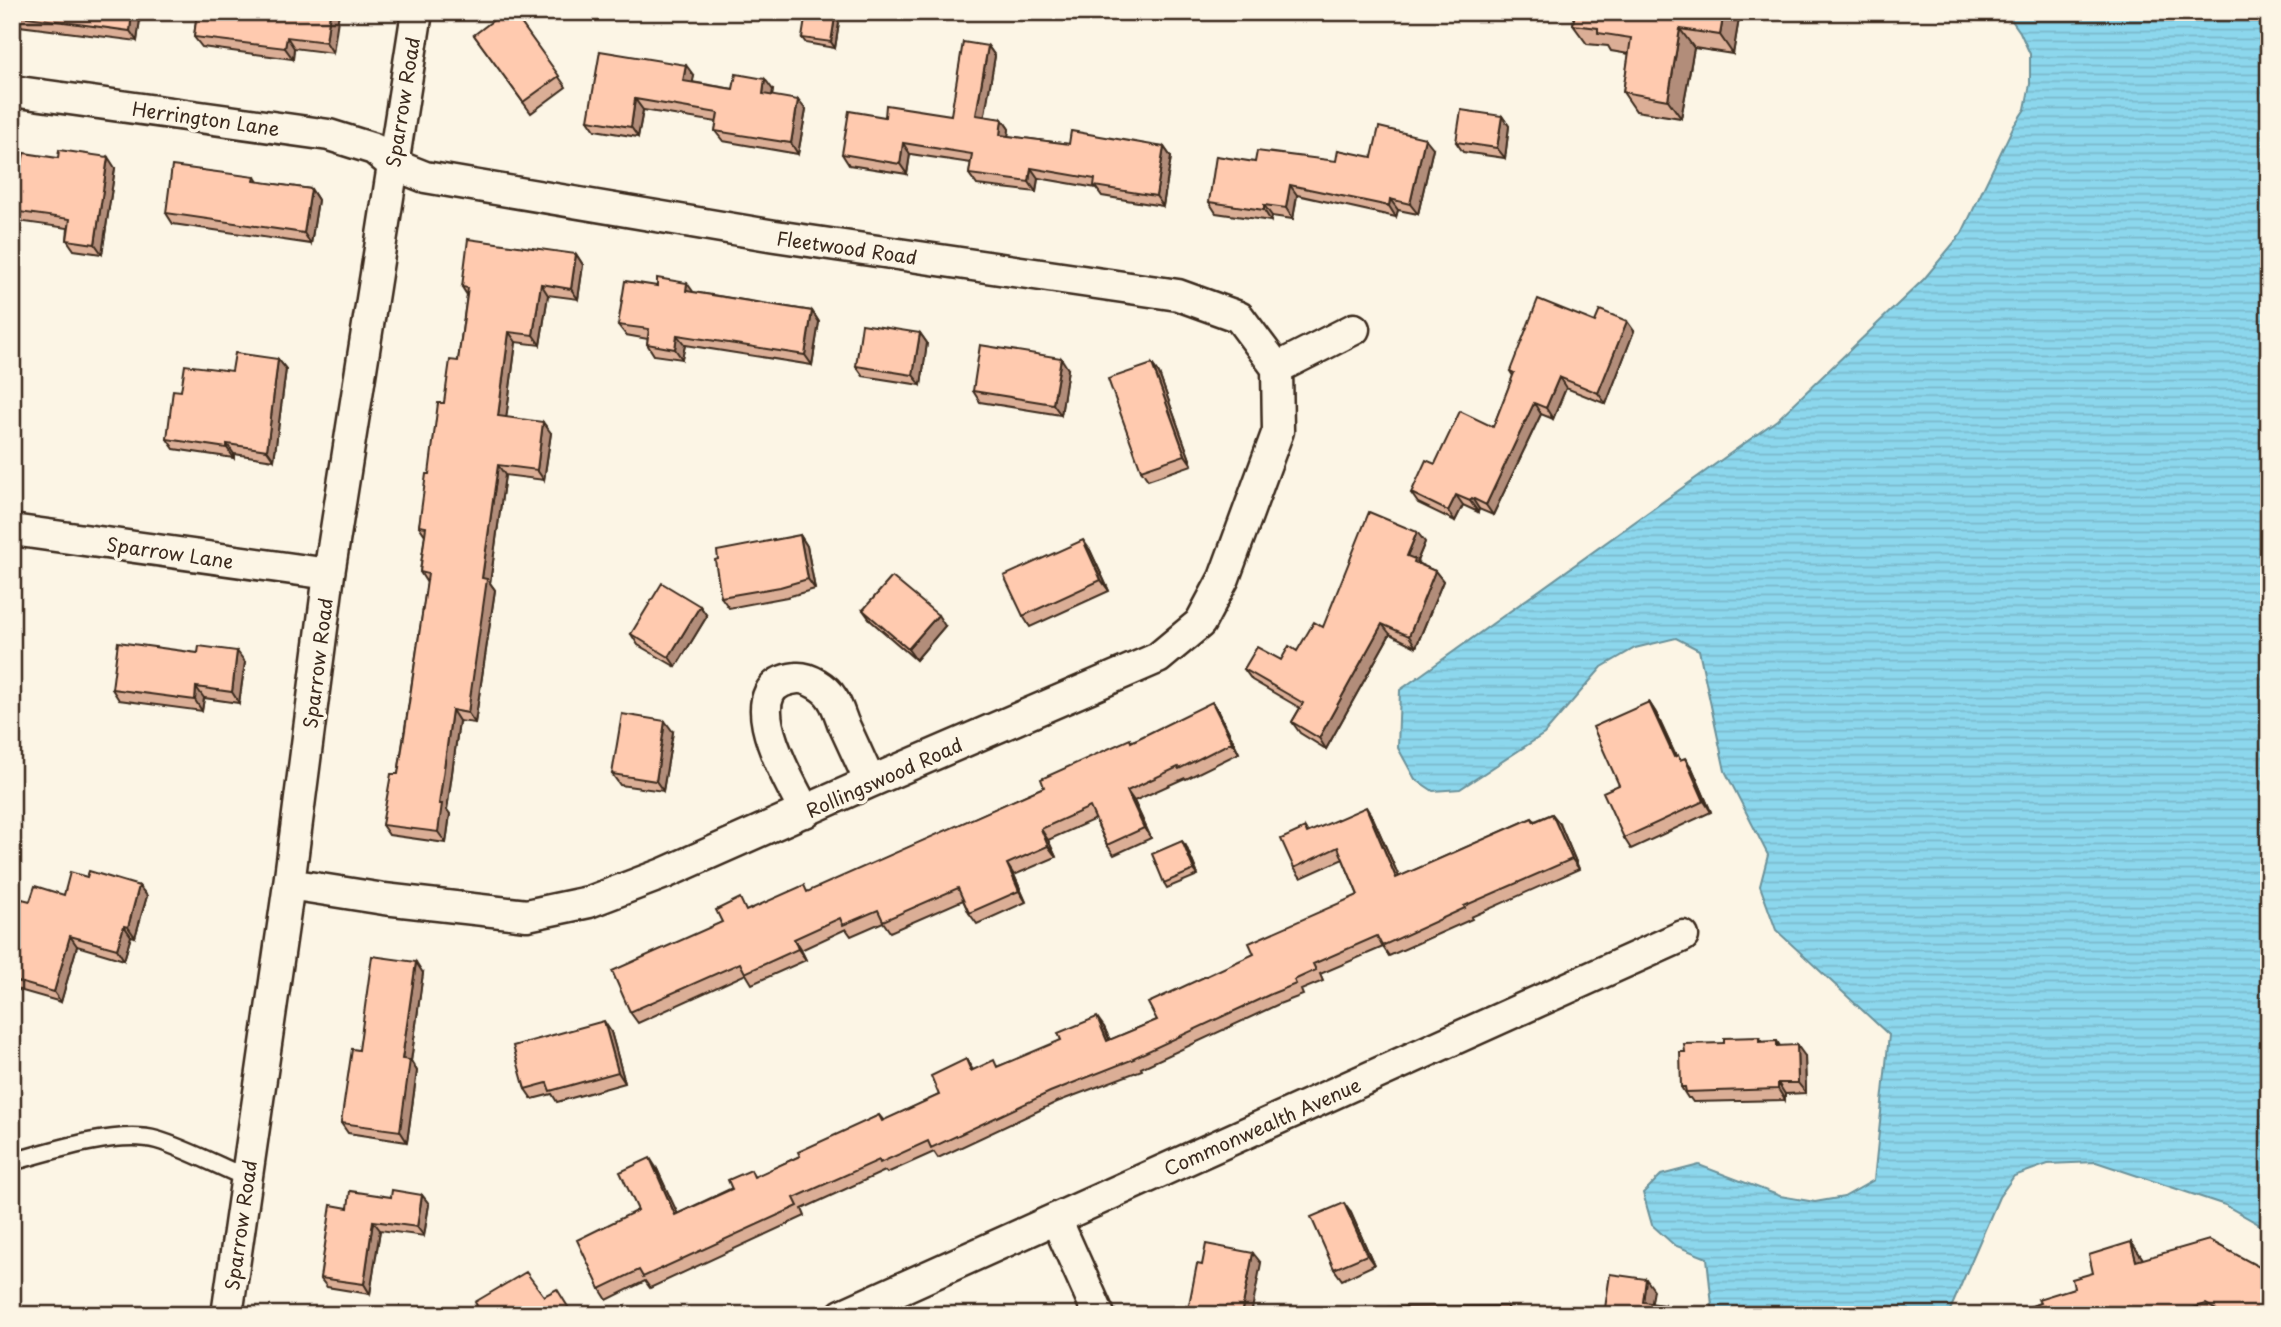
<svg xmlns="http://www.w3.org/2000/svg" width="2281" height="1327" font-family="'Playpen Sans',sans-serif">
	<defs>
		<pattern id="water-rules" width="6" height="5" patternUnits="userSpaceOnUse" patternTransform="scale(1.75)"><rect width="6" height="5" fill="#8cd7ed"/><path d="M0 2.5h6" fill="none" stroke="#7ab9cb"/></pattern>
	</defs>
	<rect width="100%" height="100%" fill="#fcf5e5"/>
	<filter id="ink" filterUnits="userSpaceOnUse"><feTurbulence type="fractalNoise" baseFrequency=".0143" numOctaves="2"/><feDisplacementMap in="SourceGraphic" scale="14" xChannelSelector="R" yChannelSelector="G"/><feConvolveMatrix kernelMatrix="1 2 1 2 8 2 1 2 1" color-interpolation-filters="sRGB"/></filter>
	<g filter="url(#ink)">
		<!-- water -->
		<path fill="url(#water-rules)" stroke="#6c929a" stroke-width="2" d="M2006 12H2269V1230L2225 1205 2096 1162 2048 1164 2014 1176 1999 1197 1948 1315H1713L1707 1258 1674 1245 1652 1225 1643 1193 1661 1175 1699 1165 1780 1196 1815 1202 1844 1197 1874 1180 1889 1035 1776 930 1760 886 1768 855 1725 771 1699 650 1676 638 1635 648 1602 667 1544 734 1460 789 1433 791 1415 779 1398 748 1400 690 1777 420 1924 279 1962 233 2013 127 2025 109 2030 84V54L2020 32Z"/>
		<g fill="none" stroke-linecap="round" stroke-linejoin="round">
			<!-- service casing -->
			<g stroke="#3b2a1e" stroke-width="21">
				<path id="service" d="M12 1162C50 1151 119 1129 157 1140 187 1149 218 1166 247 1178"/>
			</g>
			<!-- minor casing -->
			<g stroke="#3b2a1e" stroke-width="35">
				<path id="minor" d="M12 91 329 135 374 149 392 164 425 177 775 236 1178 295 1239 317 1277 368
					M1277 368 1354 329
					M12 530 329 574
					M805 812C790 781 730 684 797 678 809 677 826 688 832 698 837 705 840 715 843 723 852 742 861 762 870 782
					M289 884 384 899 527 915 589 902 665 873 870 782 1158 658 1200 623 1224 578 1278 431 1277 368
					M1056 1219 1099 1315
					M227 1315 289 884 329 574 417 12
					M842 1315 1683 936"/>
			</g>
			<!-- service -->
			<use href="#service" stroke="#fcf5e5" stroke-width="16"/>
			<!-- minor -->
			<use href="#minor" stroke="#fcf5e5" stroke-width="30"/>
		</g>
		<!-- wall -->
		<path fill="#dbae96" stroke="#3b2a1e" stroke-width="2" d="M12 12H141L137 41 12 25Z
			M197 12H338L333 53 294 48 293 59 202 47 194 37Z
			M513 12 566 87 531 113 474 35Z
			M1575 12H1740V13L1733 54 1694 48 1681 118 1636 111 1623 92 1629 54 1611 51 1608 46 1587 44 1573 25Z
			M839 23 835 48 806 43 802 38Z
			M988 46 995 56 984 117 1002 119 1009 129 1008 136 1069 144 1164 147 1171 157 1163 206 1102 196 1096 188 1038 178 1036 192 977 185 969 174 971 163 910 154 907 174 849 165 842 154 885 117 951 115Z
			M694 76 692 82 733 89 773 90 772 96 806 110 798 154 723 141 715 131 717 122 643 110 638 137 595 130 588 120Z
			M1502 116 1509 126 1505 158 1463 152 1456 142Z
			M1433 148 1418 214 1398 210 1396 217 1297 195 1293 219 1272 216 1271 221 1216 213 1209 202 1255 162 1336 161 1372 157Z
			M12 162 115 168 102 254 74 250 67 240 68 228 18 221 17 226H12Z
			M255 177 258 182 311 189 318 200 311 244 173 224 166 213Z
			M576 254 583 265 578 299 548 295 540 345 516 342 506 418 551 433 544 480 505 475 490 583 495 590 475 723 459 721 447 810 450 814 446 843 389 835 382 825 398 774 427 583 420 572 425 535 419 526 444 403 458 361 467 295 462 287Z
			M693 292 812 311 819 322 812 365 685 345 682 359 654 355 647 344 648 339 626 335 618 325Z
			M1595 322 1634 331 1606 404 1566 388 1553 419 1541 414 1493 515 1479 509 1478 512 1463 505 1455 521 1418 503 1411 493 1435 464 1493 427 1513 376 1510 371Z
			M920 333 927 343 921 385 863 376 856 366Z
			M278 359 286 369 274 460 234 454V458L174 449 167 439 181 391 232 371Z
			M1152 364 1159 374 1192 465 1148 480 1141 470Z
			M1068 369 1061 415 980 402 973 391Z
			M800 535 807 546 815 589 787 597 729 608 721 597Z
			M1425 542 1417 561 1419 564 1435 571 1443 581 1416 647 1390 634 1326 749 1300 733 1292 722 1300 708 1252 680 1244 669 1281 660 1297 651 1323 627Z
			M1090 550 1109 591 1030 627 1023 616Z
			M700 606 707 616 676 667 638 645 631 634Z
			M863 610 945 626 916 660 871 621Z
			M198 653 245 662 239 703 204 698 202 711 119 700 112 689Z
			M1649 702 1656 713 1676 756 1692 768 1711 812 1631 849 1624 838 1619 785Z
			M1219 712 1239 753 1186 779 1185 778 1134 801 1151 838 1114 855 1107 845 1095 819 1048 840 1056 857 1014 875 1026 902 977 924 969 913 963 900 890 932 883 922 851 936 846 929 801 950 806 960 752 984 746 974 638 1023 630 1012 748 910 809 892 1044 787 1132 741Z
			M673 732 663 791 620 785 612 774Z
			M1552 814 1560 824 1579 869 1471 917 1472 919 1389 956 1383 947 1320 974 1323 981 1301 990 1303 995 1279 1004 1141 1068 1142 1070 1057 1102 938 1158 934 1152 887 1173 885 1171 802 1209 805 1216 650 1288 645 1281 607 1300 600 1289 657 1169 677 1214 800 1156 879 1115 884 1121 939 1095 966 1059 973 1070 999 1066 1104 1027 1110 1040 1157 1020 1254 954 1358 895 1343 859 1301 878 1294 868 1305 828 1308 833 1373 818 1399 877 1532 818 1535 821Z
			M1186 846 1198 875 1167 888 1164 883Z
			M87 877 139 886 147 896 135 937 131 936 124 960 77 946 61 1002 12 988V931L30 901 64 895Z
			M423 973 411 1061 417 1071 407 1142 348 1133 341 1123 359 1050Z
			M611 1032 625 1083 557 1102 552 1094 532 1099 525 1089Z
			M1759 1037 1763 1042 1777 1041 1780 1046 1805 1056 1806 1093 1785 1094V1100L1693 1102 1690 1098H1688L1681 1087 1685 1052 1724 1043Z
			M422 1195 429 1204 424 1236 380 1230 370 1294 327 1287 320 1278 348 1208 391 1197Z
			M1351 1213 1374 1265 1342 1280 1334 1269Z
			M2131 1242 2143 1259 2269 1315H2009L2040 1303 2074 1288Z"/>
		<!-- shaded-wall -->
		<path fill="#b28d7a" stroke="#3b2a1e" stroke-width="2" d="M132 12H141L137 41 130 31Z
			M330 12 339 13 333 53 326 42Z
			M1724 12 1740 13 1733 54 1720 35Z
			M835 17 839 23 835 48 831 42Z
			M1680 29 1694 48 1681 118 1668 100Z
			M287 37 294 48 293 59 285 48Z
			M988 46 995 56 983 126 976 115Z
			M686 65 694 76 691 91 683 81Z
			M765 79 773 90 770 105 763 94Z
			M635 99 643 110 638 137 631 127Z
			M798 100 806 110 798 154 791 143Z
			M1502 116 1509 126 1505 158 1497 148Z
			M1002 119 1009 129 1007 145 1000 135Z
			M1425 138 1433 148 1418 214 1410 204Z
			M903 143 910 154 907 174 900 164Z
			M1164 147 1171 157 1163 206 1156 196Z
			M108 157 115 168 102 254 95 244Z
			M1031 168 1038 178 1036 192 1029 182Z
			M1290 185 1297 195 1293 219 1286 208Z
			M311 189 318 200 311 244 304 233Z
			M1390 199 1398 210 1396 217 1389 206Z
			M1264 205 1272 216 1271 221 1264 210Z
			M12 213 18 221 17 226 12 219Z
			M576 254 583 265 578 299 571 289Z
			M687 283 694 293 686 291Z
			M541 284 548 295 540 345 533 335Z
			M812 311 819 322 812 365 805 355Z
			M1627 321 1634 331 1606 404 1598 393Z
			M509 332 516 342 505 427 498 416Z
			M920 333 927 343 921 385 913 375Z
			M677 335 685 345 682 359 675 349Z
			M1061 358 1068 369 1061 415 1053 404Z
			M278 359 286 369 274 460 267 450Z
			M1152 364 1159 374 1192 465 1185 455Z
			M1559 377 1566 388 1553 419 1546 408Z
			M1534 403 1541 414 1493 515 1486 505Z
			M543 422 551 433 544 480 537 470Z
			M227 444 234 454V458L227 448Z
			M498 465 505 475 490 583 495 590 475 723 468 713 482 578Z
			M1456 495 1463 505 1455 521 1448 511Z
			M1472 498 1479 509 1478 512 1470 501Z
			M1417 532 1425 542 1417 561 1422 569 1407 556Z
			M800 535 807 546 815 589 808 579Z
			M1083 540 1090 550 1109 591 1101 580Z
			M1435 571 1443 581 1416 647 1409 636Z
			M700 606 707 616 676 667 669 657Z
			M938 615 945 626 916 660 908 649Z
			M1382 624 1390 634 1326 749 1319 738Z
			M237 651 245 662 239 703 232 692Z
			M196 687 204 698 202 711 195 700Z
			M1212 702 1219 712 1239 753 1232 742Z
			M1649 702 1656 713 1681 768 1674 757Z
			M452 710 459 721 447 810 450 814 446 843 438 832 439 804Z
			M665 721 673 732 663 791 656 781Z
			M1685 758 1692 768 1711 812 1704 801Z
			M1127 791 1134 801 1151 838 1144 828Z
			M1366 807 1373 818 1404 888 1396 878Z
			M1552 814 1560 824 1579 869 1572 859Z
			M1041 829 1048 840 1056 857 1048 846Z
			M1182 841 1186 846 1198 875 1194 870Z
			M1007 864 1014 875 1026 902 1019 891Z
			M139 886 147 896 135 937 128 927Z
			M124 926 131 936 124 960 117 949Z
			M70 936 77 946 61 1002 54 992Z
			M794 939 801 950 806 960 798 949Z
			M416 962 423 973 411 1061 417 1071 407 1142 400 1131 402 1059Z
			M1097 1017 1104 1027 1114 1051 1107 1041Z
			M604 1021 611 1032 625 1083 618 1072Z
			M1797 1045 1805 1056 1806 1093 1798 1083Z
			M1778 1083 1785 1094V1100L1778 1089Z
			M650 1158 657 1169 683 1225 675 1215Z
			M422 1195 429 1204 424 1236 417 1227Z
			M1344 1203 1351 1213 1374 1265 1367 1255Z
			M373 1221 380 1230 370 1294 364 1284Z
			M2131 1242 2145 1262 2136 1261Z
			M1253 1253 1261 1263 1251 1315H1241Z
			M1646 1279 1654 1290 1650 1313 1643 1302Z
			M1665 1305 1672 1315H1664Z
			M1507 1306 1513 1315H1507Z"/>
		<!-- building -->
		<path fill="#ffcaaf" stroke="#3b2a1e" stroke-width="2" d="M12 12H132L130 31 12 15Z
			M197 12H330L326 42 287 37 285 48 194 37Z
			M504 12H513L559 76 523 102 474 35Z
			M1575 12H1724L1720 35 1680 29 1668 100 1623 92 1631 38 1598 33V28L1573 25Z
			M806 13 835 17 831 42 802 38Z
			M963 42 988 46 976 115 1002 119 1000 135 1069 144 1071 131 1164 147 1156 196 1094 186 1095 179 1031 168 1029 182 969 174 972 154 903 143 900 164 842 154 849 111 885 117 886 105 951 115Z
			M600 51 686 65 683 81 733 89 736 74 765 79 763 94 798 100 791 143 715 131 718 113 635 99 631 127 588 120Z
			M1461 110 1502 116 1497 148 1456 142Z
			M1379 127 1425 138 1410 204 1390 199 1389 206 1290 185 1286 208 1264 205V210L1209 202 1216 156 1255 162 1257 151 1336 161 1338 150 1372 157Z
			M59 150 108 157 95 244 67 240 70 219 12 211V162L22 164 24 153 58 158Z
			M172 166 255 177 254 181 311 189 304 233 166 213Z
			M468 239 576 254 571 289 541 284 533 335 509 332 498 416 543 422 537 470 498 465 482 578 487 579 468 713 452 710 439 804H442L438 832 382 825 391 774H398L405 730 428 574 420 572 426 527 419 526 426 474H429L438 403H444L450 360 458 361 468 288 462 287Z
			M657 278 687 283 686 291 812 311 805 355 677 335 675 349 647 344 649 329 618 325 625 281 657 286Z
			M1538 299 1595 322 1600 310 1627 321 1598 393 1559 377 1546 408 1534 403 1486 505 1472 498 1470 501 1456 495 1448 511 1411 493 1426 460 1435 464 1460 411 1493 427 1514 373 1510 371Z
			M862 324 920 333 913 375 856 366Z
			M980 345 1061 358 1053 404 973 391Z
			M235 353 278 359 267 450 227 444V448L167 439 173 390 181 391 185 365 232 371Z
			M1152 364 1185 455 1141 470 1108 379Z
			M1369 512 1417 532 1407 556 1415 559 1414 562 1435 571 1409 636 1382 624 1319 738 1292 722 1303 703 1244 669 1257 647 1281 660 1289 646 1297 651 1314 622 1323 627Z
			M800 535 808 579 780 587 721 597 715 560 718 559 717 551Z
			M1083 540 1101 580 1023 616 1004 576Z
			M892 577 938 615 908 649 863 610Z
			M662 583 700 606 669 657 631 634Z
			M118 642 198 653 199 646 237 651 232 692 196 687 195 700 112 689Z
			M1212 702 1232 742 1179 769 1178 767 1127 791 1144 828 1107 845 1090 807 1041 829 1048 846 1007 864 1019 891 969 913 958 888 883 921 878 910 843 925 840 918 794 939 798 949 745 973 740 963 630 1012 612 971 722 922 716 910 740 898 746 911 804 885 807 892 1044 787 1041 779 1130 739 1131 742Z
			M1649 702 1674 757 1678 755 1680 760 1685 758 1704 801 1624 838 1603 792 1619 785 1593 727Z
			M622 714 665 721 656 781 612 774Z
			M1366 807 1396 878 1532 818 1534 822 1552 814 1572 859 1464 906 1465 908 1382 946 1377 936 1313 964 1316 970 1294 980 1296 984 1271 994 1133 1058 1134 1059 1050 1092 931 1148 928 1141 880 1163 879 1160 794 1198 798 1206 643 1277 639 1270 600 1289 577 1240 638 1210 620 1172 650 1158 675 1215 732 1189 728 1180 751 1170 754 1177 800 1156 798 1152 879 1115 882 1121 939 1095 931 1076 966 1059 971 1071 994 1060 997 1067 1061 1040 1058 1033 1097 1017 1107 1041 1157 1020 1148 1003 1254 954 1249 943 1358 895 1338 847 1294 868 1281 839 1305 828 1307 833Z
			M1182 841 1194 870 1164 883 1152 854Z
			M89 871 139 886 128 927 124 926 117 949 70 936 54 992 12 980V931L22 899 30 901 35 886 64 895 70 872 87 877Z
			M372 956 416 962 402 1059 410 1060 400 1131 341 1123 352 1049 359 1050Z
			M604 1021 618 1072 550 1091 547 1083 525 1089 513 1046Z
			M1759 1037V1042L1777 1041V1046L1797 1045 1798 1083H1778V1089L1686 1092 1685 1087H1681L1680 1052H1685L1684 1044 1724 1043V1038Z
			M392 1190 422 1195 417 1227 373 1221 364 1284 320 1278 331 1205 348 1208 350 1191 391 1197Z
			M1344 1203 1367 1255 1334 1269 1311 1217Z
			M2209 1240 2269 1272V1315H2225L2206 1304 2169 1315H2009L2040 1303 2038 1299 2074 1288 2072 1279 2093 1273 2089 1255 2131 1242 2136 1261Z
			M1206 1244 1253 1253 1241 1315H1187L1197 1264 1202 1265Z
			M526 1272 544 1296 557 1289 573 1315H482L475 1302Z
			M1610 1274 1646 1279 1643 1302 1665 1305 1664 1315H1604Z
			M1507 1306V1315H1388V1307Z"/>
	</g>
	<g text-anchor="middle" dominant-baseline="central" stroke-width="7" stroke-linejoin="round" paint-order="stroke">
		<!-- street labels -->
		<g font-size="19" fill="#3b2a1e" stroke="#fcf5e5">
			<text transform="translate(402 102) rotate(-81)">Sparrow Road</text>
			<text transform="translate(206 118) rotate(8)">Herrington Lane</text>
			<text transform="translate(847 247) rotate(8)">Fleetwood Road</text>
			<text transform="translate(170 552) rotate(8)">Sparrow Lane</text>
			<text transform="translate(317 663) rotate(-83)">Sparrow Road</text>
			<text transform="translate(884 777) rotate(-24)">Rollingswood Road</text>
			<text transform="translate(1262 1126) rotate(-24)">Commonwealth Avenue</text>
			<text transform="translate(240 1225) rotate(-82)">Sparrow Road</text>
		</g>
	</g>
	<!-- margin -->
	<rect width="2281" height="1327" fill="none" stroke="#fcf5e5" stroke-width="42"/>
	<rect x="21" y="21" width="2239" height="1285" fill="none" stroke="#3b2a1e" stroke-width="2.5" filter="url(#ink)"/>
</svg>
